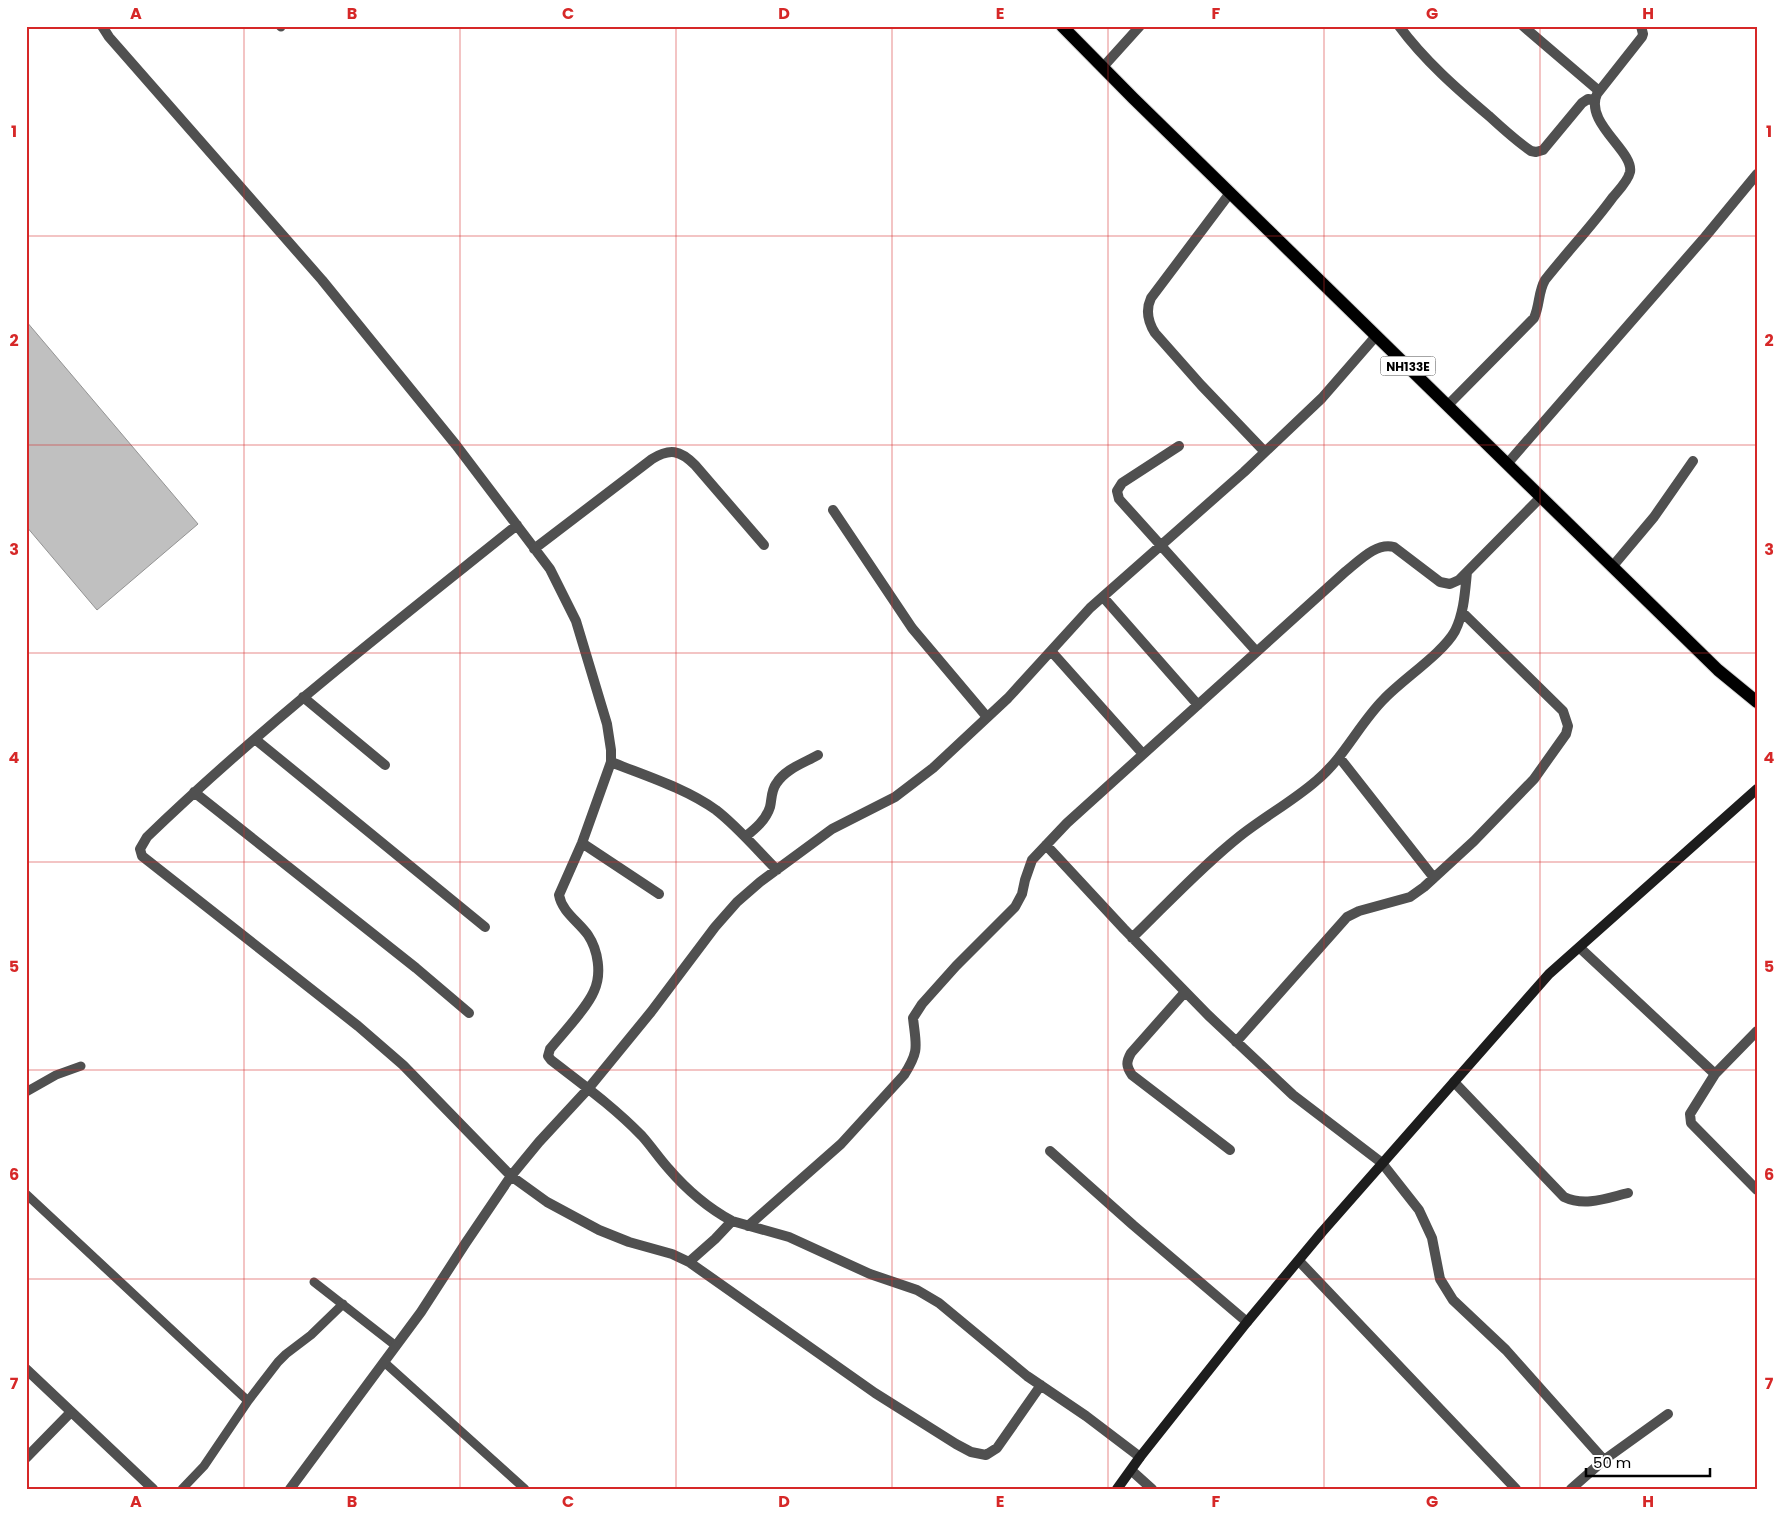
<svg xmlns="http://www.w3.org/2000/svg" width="1783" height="1515" font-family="Poppins,sans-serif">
	<rect width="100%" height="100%" fill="#fff"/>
	<!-- building -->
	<path fill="#c0c0c0" stroke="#949494" d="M26 321 198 524 97 610 26 526Z"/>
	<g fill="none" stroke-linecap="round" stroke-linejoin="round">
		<!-- primary casing -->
		<g stroke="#dbdbdb" stroke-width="14">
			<path id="primary" d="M1062 26 1133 98 1718 670 1757 702"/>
		</g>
		<!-- lane -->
		<path stroke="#505050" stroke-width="9" d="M280 26 281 27
			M26 1092 56 1075 81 1066
			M26 1194 248 1401
			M314 1282 396 1346
			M384 1362 525 1489
			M182 1489 204 1466 248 1401 278 1362 286 1354 311 1335 343 1304"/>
		<!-- street -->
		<path stroke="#505050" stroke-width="10" d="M102 26 109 37 322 280 456 445 550 569 576 621 607 724 611 750V762L582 843 559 895C562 912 579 922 588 935 598 950 602 974 594 991 587 1008 563 1033 550 1049L548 1056 551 1060C582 1084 614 1107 642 1136 651 1146 659 1158 668 1168 686 1189 708 1208 732 1221L789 1237 870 1274 917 1290 939 1303 1027 1376 1086 1416 1140 1457
			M1399 26C1424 60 1457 89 1489 116 1502 128 1516 141 1531 151L1536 152 1543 150 1582 103 1588 99 1595 100
			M1523 26 1599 91
			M1103 67 1140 26
			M1230 193 1151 298C1145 311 1148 322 1155 333L1201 385 1265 452
			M1448 405 1534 318C1540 305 1538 292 1545 280 1567 252 1592 226 1613 197 1619 190 1628 181 1630 172 1634 151 1584 123 1597 94L1642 37 1643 34 1641 26
			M1179 446 1122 483 1117 491 1119 499 1256 651
			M1507 464 1705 237 1757 174
			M833 510 912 628 987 717
			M517 525C391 626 263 725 147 837L140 849 142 856 358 1026 403 1065 511 1176 547 1202 599 1230 629 1242 672 1254 689 1262 875 1393 956 1444 971 1452 986 1455 997 1448 1041 1385
			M534 549 652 459C670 448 680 450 695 465L764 545
			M1612 567 1654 517 1693 461
			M1103 597 1198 705
			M1051 651 1143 754
			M303 697 385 765
			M255 739 485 927
			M1339 757 1434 878
			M611 762C646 776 685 788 716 810 738 827 757 850 777 870
			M194 792 416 968 469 1013
			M745 837C755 829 766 820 770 807 772 799 771 791 776 784 785 769 804 763 818 755
			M582 843 659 894
			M1046 845 1124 929 1208 1015 1293 1095 1382 1163 1419 1210 1432 1238 1440 1279 1453 1300 1506 1350 1604 1460
			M1132 938C1167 904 1201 867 1240 836 1264 817 1293 801 1316 781 1344 758 1359 724 1384 699 1403 679 1443 653 1455 631 1464 613 1465 592 1467 572
			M1580 948 1715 1074
			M1185 992 1131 1053C1126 1062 1126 1066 1132 1075L1230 1150
			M1757 1031 1715 1074 1690 1114 1691 1123 1757 1190
			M1236 1042 1347 917 1359 911 1410 897 1424 887 1474 841 1534 779 1566 734 1568 726 1563 711 1462 612
			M1454 1082 1564 1197C1585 1207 1607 1198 1628 1193
			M1050 1151 1133 1225 1247 1322
			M748 1226 841 1144 904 1075C920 1050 916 1046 913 1018L922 1004 956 966 1015 907 1022 894 1025 880 1032 860 1067 823 1345 572C1359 561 1376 542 1394 547L1440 582 1450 584 1459 580 1541 497
			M1299 1261 1516 1489
			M689 1262 715 1239 732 1221
			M26 1369 153 1489
			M26 1458 71 1412
			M1132 1471 1152 1489
			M290 1489 421 1312 465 1244 511 1176 539 1142 588 1089 651 1012 715 927 737 902 760 882 832 829 895 797 933 768 1008 698 1090 608 1244 472 1322 398 1376 336
			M1571 1489 1604 1460 1668 1414"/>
		<!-- secondary -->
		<path stroke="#1d1d1d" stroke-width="10" d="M1117 1489 1140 1457 1247 1322 1322 1232 1549 974 1757 789"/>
		<!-- primary -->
		<use href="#primary" stroke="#000" stroke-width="12"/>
	</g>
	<!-- grid -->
	<path fill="none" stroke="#d62828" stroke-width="1" stroke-opacity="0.55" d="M244 26V1489M460 26V1489M676 26V1489M892 26V1489M1108 26V1489M1324 26V1489M1540 26V1489M26 236H1757M26 445H1757M26 653H1757M26 862H1757M26 1070H1757M26 1279H1757"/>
	<g text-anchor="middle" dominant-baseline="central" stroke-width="4.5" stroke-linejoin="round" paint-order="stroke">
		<!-- shield labels -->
		<rect fill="#fff" stroke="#4c4c4c" stroke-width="1" x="1380.5" y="356.5" width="55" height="19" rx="4"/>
		<g font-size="12" font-weight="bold" fill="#000">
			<text x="1408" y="366">NH133E</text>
		</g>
	</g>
	<!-- border -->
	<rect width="1783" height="1515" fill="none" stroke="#ffffff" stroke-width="55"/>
	<!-- scale -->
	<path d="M1586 1468v8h124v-8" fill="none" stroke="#000000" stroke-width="2.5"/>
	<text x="1593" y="1468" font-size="15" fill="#000000" stroke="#ffffff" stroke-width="4" paint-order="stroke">50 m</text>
	<rect x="28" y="28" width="1728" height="1460" fill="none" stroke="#d62828" stroke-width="2"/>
	<g font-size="16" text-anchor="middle" font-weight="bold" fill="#d62828">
		<text x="136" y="19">A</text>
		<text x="352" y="19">B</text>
		<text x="568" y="19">C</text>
		<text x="784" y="19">D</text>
		<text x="1000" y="19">E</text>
		<text x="1216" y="19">F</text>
		<text x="1432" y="19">G</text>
		<text x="1648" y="19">H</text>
		<text x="14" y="137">1</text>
		<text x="1769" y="137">1</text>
		<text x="14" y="346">2</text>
		<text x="1769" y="346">2</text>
		<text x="14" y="555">3</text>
		<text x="1769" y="555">3</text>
		<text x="14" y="763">4</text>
		<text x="1769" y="763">4</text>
		<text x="14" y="972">5</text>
		<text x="1769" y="972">5</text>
		<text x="14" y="1180">6</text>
		<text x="1769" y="1180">6</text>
		<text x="14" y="1389">7</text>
		<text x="1769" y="1389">7</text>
		<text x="136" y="1507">A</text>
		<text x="352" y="1507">B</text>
		<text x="568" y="1507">C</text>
		<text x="784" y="1507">D</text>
		<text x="1000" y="1507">E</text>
		<text x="1216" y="1507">F</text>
		<text x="1432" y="1507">G</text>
		<text x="1648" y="1507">H</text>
	</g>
</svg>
